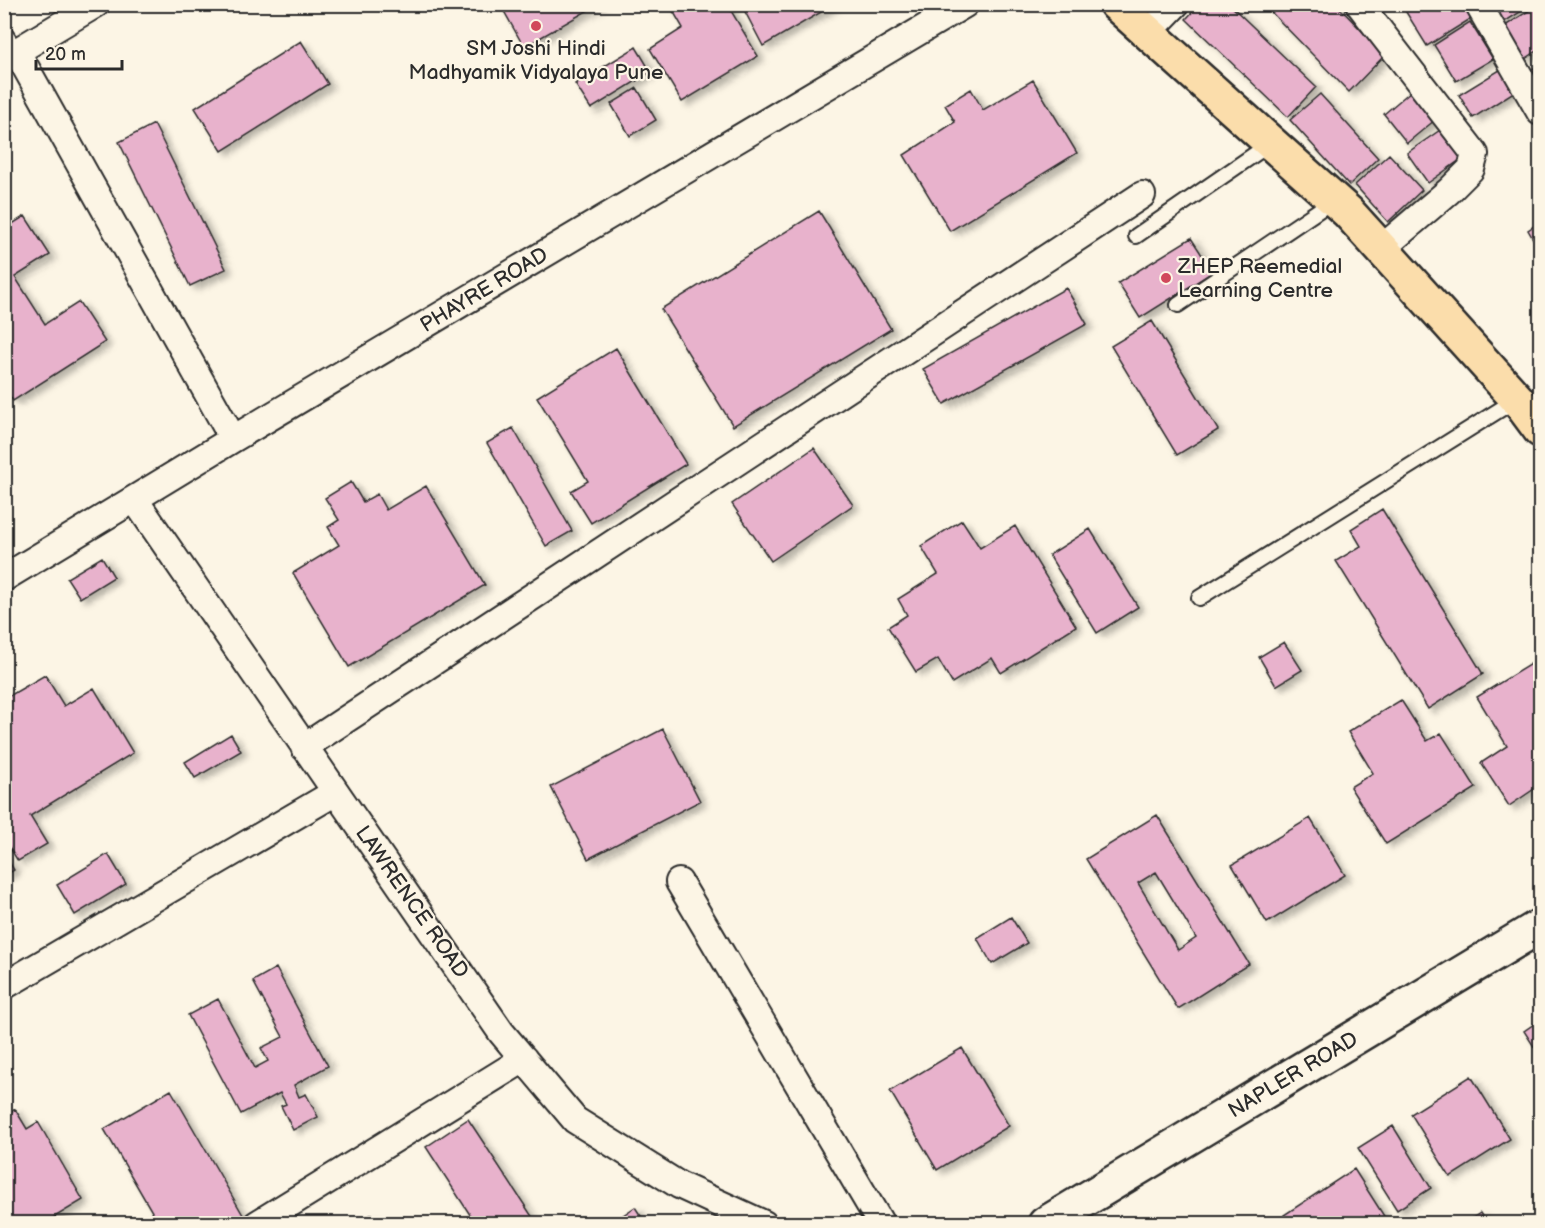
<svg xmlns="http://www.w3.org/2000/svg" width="1545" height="1228" font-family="'Balsamiq Sans',sans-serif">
	<defs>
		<filter id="shadow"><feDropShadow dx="6" dy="4" stdDeviation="3" flood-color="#0004"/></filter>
	</defs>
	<rect width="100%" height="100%" fill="#fcf5e5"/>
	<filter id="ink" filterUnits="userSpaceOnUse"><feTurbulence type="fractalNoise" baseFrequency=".0167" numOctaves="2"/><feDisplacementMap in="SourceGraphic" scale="12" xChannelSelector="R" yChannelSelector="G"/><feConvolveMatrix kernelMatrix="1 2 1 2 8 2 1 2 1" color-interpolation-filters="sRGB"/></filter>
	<g filter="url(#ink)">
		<!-- building -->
		<path fill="#e8b2cc" stroke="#2b2b2b" stroke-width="1.5" fill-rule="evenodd" filter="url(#shadow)" d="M500 4H599L524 47Z
			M669 4H727L758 56 682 102 650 49 683 28Z
			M741 4H835L763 46Z
			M1200 4H1229L1316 87 1288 117 1186 19Z
			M1277 4H1336L1385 55 1349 92 1270 11Z
			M1401 4H1464L1472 18 1427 46Z
			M1489 4H1533L1501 24Z
			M1539 4 1540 49 1525 59 1505 26Z
			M1470 22 1493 59 1456 81 1434 45Z
			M301 41 328 84 222 151 195 108Z
			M636 47 651 72 591 109 575 84Z
			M1540 64V86L1531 70Z
			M1503 68 1517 90 1473 118 1459 95Z
			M1033 80 1077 153 950 231 904 155 955 122 945 105 971 89 983 110Z
			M637 88 656 120 630 136 611 104Z
			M1411 91 1435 120 1407 143 1384 114Z
			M1320 94 1378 158 1349 185 1290 120Z
			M154 124 226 269 190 286 119 142Z
			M1443 128 1464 157 1428 183 1407 153Z
			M1389 154 1422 190 1388 222 1355 185Z
			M819 211 891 329 733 426 661 309Z
			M25 216 50 255 15 277 45 324 79 302 105 342 13 401 4 387V229Z
			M1540 222V251L1528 230Z
			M1191 238 1213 272 1140 318 1118 283Z
			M1066 288 1087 324 944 404 923 369Z
			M1152 321 1218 430 1177 455 1111 346Z
			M616 348 686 464 591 523 571 491 588 481 537 397Z
			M513 428 572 531 546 546 487 443Z
			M814 448 853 505 771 561 732 504Z
			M351 482 363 502 377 494 386 510 426 486 485 585 349 667 293 573 339 545 328 527 339 520 325 498Z
			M1382 509 1483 674 1428 709 1336 561 1361 546 1351 529Z
			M962 520 980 548 1015 526 1076 626 1001 673 992 658 952 683 938 659 916 672 888 627 907 615 898 599 938 574 921 546Z
			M1090 529 1138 607 1097 633 1049 555Z
			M102 557 114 577 80 598 67 578Z
			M1284 642 1302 670 1276 686 1259 657Z
			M1540 658V780L1538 781 1540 785 1509 806 1481 763 1507 746 1477 697Z
			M45 675 64 706 94 688 133 753 30 816 47 844 18 861 4 839V699Z
			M1401 700 1427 741 1441 733 1476 788 1386 844 1350 787 1373 773 1348 732Z
			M663 729 700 801 588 859 551 787Z
			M231 734 241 751 195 778 185 762Z
			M1157 815 1249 964 1178 1009 1086 859ZM1156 872 1196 938 1178 950 1138 883Z
			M1310 818 1345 875 1267 923 1232 865Z
			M4 854 14 870 4 876Z
			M108 854 126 884 75 915 57 885Z
			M1011 917 1027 943 992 964 977 938Z
			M276 968 328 1066 294 1085 299 1097 306 1094 318 1117 293 1130 281 1106 286 1104 280 1093 241 1114 188 1015 218 999 255 1068 268 1061 261 1048 283 1037 253 981Z
			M1540 1020V1056L1524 1031Z
			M962 1048 1009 1126 937 1170 890 1091Z
			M1471 1076 1510 1139 1450 1177 1411 1114Z
			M171 1090 243 1215 228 1224H159L104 1129Z
			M15 1109 27 1129 38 1122 83 1200 43 1224H14L4 1208V1148L6 1147 4 1144V1116Z
			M468 1119 537 1224H476L426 1147Z
			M1393 1126 1431 1188 1397 1210 1358 1148Z
			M1354 1169 1389 1224H1289L1284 1215Z
			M635 1207 646 1224H610Z
			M1480 1213 1487 1224H1464Z
			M372 1214 377 1224H356Z"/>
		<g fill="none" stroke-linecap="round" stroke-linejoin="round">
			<!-- lane casing -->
			<g stroke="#2b2b2b" stroke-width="18">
				<path id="lane" d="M4 32 17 52
					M1136 236 1271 143
					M1178 305 1334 200
					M1199 598 1517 399"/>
			</g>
			<!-- street casing -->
			<g stroke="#2b2b2b" stroke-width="30">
				<path id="street" d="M1359 4 1475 154 1471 169 1449 191 1381 249
					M1478 4 1540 112
					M1148 33 1176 4
					M17 52 233 439
					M4 59 96 4
					M135 500 501 1032 575 1120 679 1185 764 1224
					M4 578 233 439 965 4
					M304 747 1142 195
					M679 882 881 1224
					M4 986 336 792
					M257 1224 524 1059"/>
			</g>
			<!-- secondary casing -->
			<g stroke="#2b2b2b" stroke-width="38">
				<path id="secondary" d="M1045 1224 1540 926"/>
			</g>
			<!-- highway casing -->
			<g stroke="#2b2b2b" stroke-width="38">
				<path id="highway" d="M1116 4 1348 212 1517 399 1540 430"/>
			</g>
			<!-- lane -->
			<use href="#lane" stroke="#fcf5e5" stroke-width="14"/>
			<!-- street -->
			<use href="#street" stroke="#fcf5e5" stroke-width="26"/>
			<!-- secondary -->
			<use href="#secondary" stroke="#fcf5e5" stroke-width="33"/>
			<!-- highway -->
			<use href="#highway" stroke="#fbddab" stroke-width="33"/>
		</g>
	</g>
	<!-- markers -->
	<g fill="#d1495b" stroke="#fcf5e5" stroke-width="2">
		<circle cx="536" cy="26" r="6"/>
		<circle cx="1166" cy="278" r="6"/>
	</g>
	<g text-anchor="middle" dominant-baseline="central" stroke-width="4.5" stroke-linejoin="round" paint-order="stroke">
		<!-- poi labels -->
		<g font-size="21" fill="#2b2b2b" stroke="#fcf5e5">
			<text x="536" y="48">SM Joshi Hindi<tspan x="536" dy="24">Madhyamik Vidyalaya Pune</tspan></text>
			<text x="1178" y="266" text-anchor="start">ZHEP Reemedial<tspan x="1178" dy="24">Learning Centre</tspan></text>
		</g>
		<!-- street labels -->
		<g font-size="21" fill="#2b2b2b" stroke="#fcf5e5">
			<text transform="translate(484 290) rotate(-31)">PHAYRE ROAD</text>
			<text transform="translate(412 902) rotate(55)">LAWRENCE ROAD</text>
			<text transform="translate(1293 1075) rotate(-31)">NAPLER ROAD</text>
		</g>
	</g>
	<!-- margin -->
	<rect width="1545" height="1228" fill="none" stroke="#fcf5e5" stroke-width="24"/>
	<rect x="12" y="12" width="1521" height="1204" fill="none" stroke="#2b2b2b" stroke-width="2" filter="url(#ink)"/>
	<!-- scale -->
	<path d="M36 60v9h86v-9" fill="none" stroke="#2b2b2b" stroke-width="3"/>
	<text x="45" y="60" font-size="18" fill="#2b2b2b" stroke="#fcf5e5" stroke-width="4.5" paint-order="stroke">20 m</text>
</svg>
